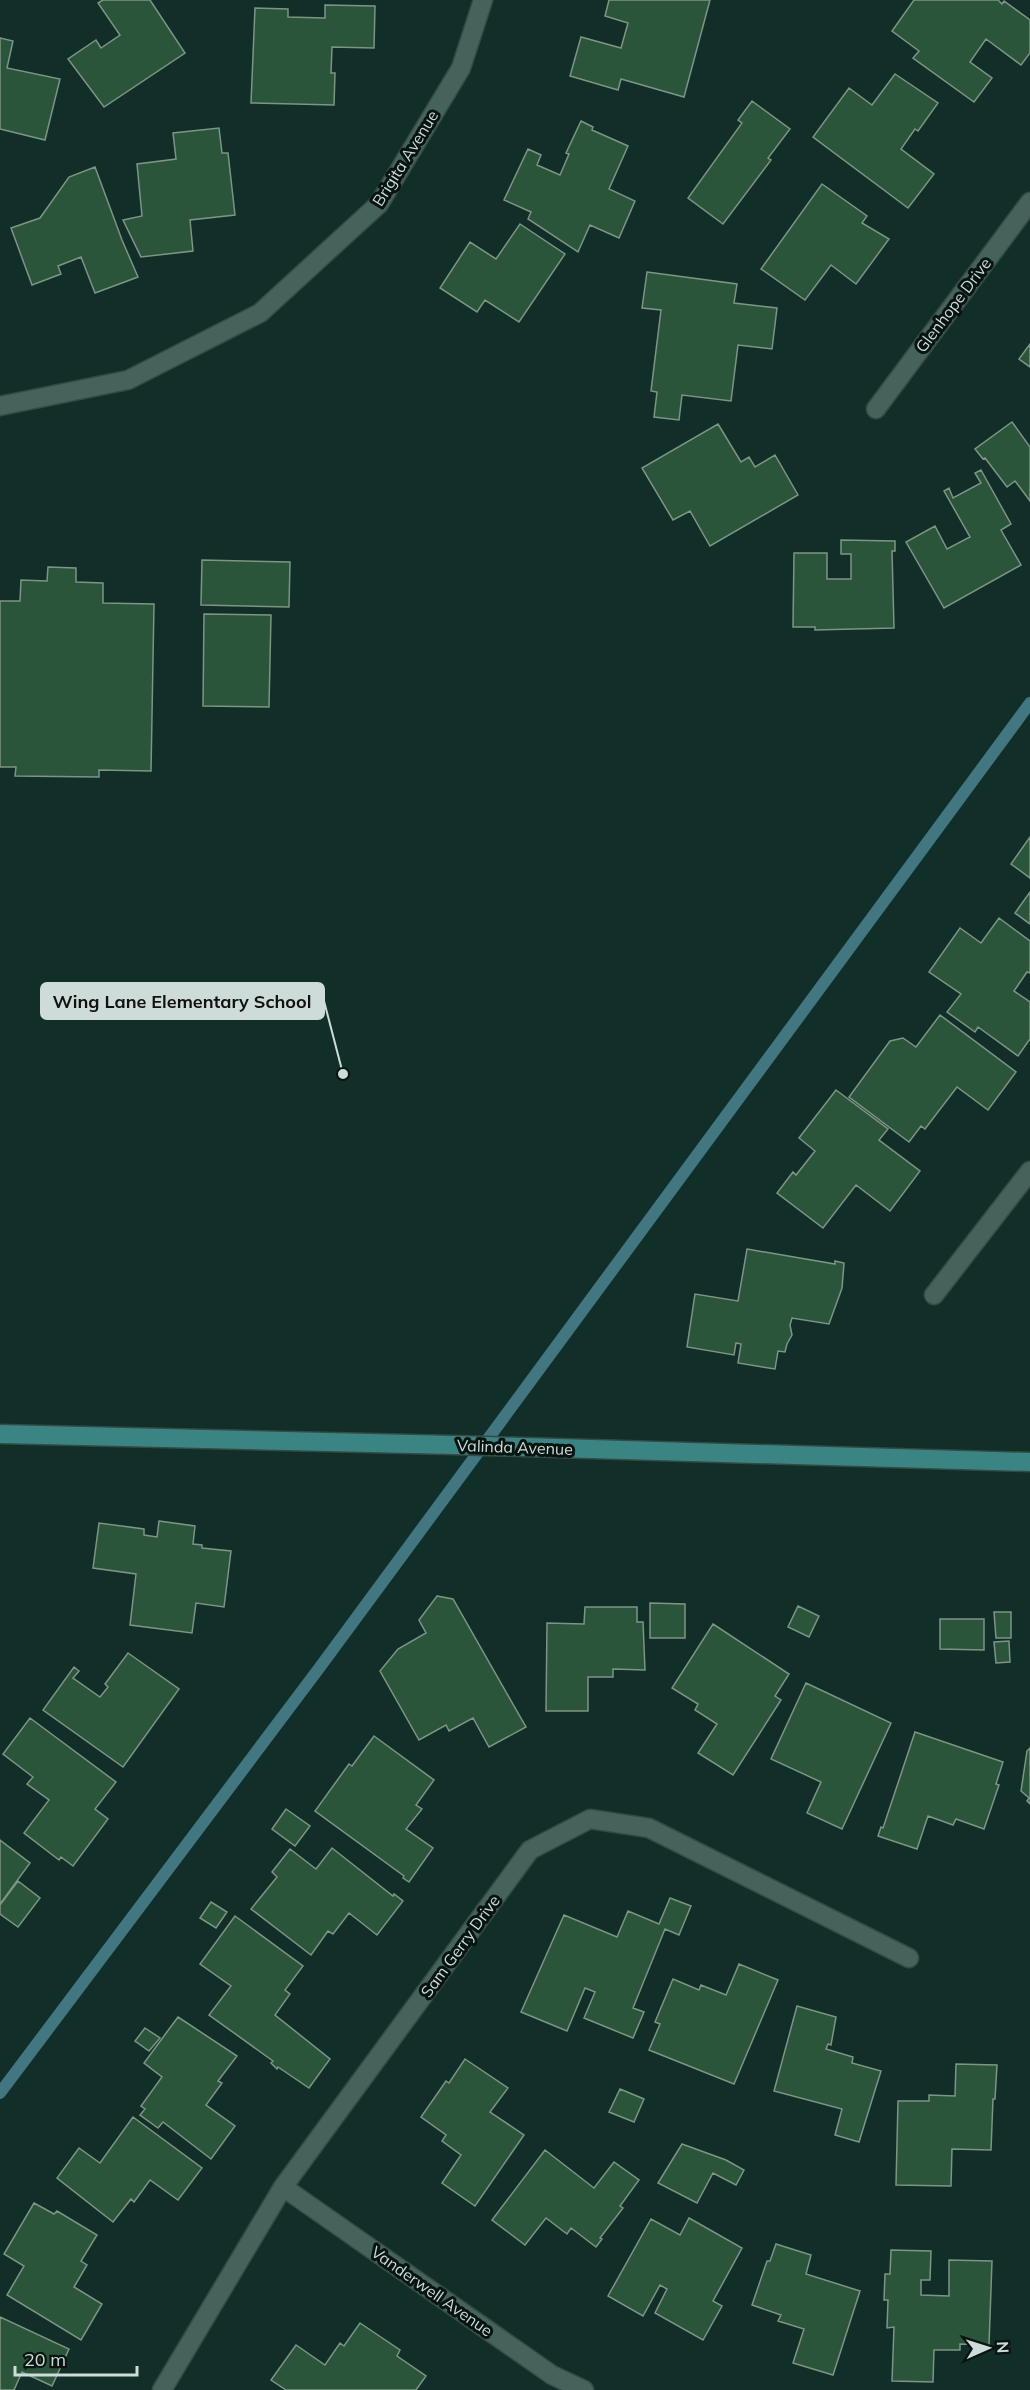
<svg xmlns="http://www.w3.org/2000/svg" width="1030" height="2390" font-family="Mulish,sans-serif">
	<rect width="100%" height="100%" fill="#122e28"/>
	<g fill="none" stroke-linecap="round" stroke-linejoin="round">
		<!-- stream -->
		<path stroke="#427680" stroke-width="12" d="M0 2093 320 1667 1030 703"/>
	</g>
	<!-- building -->
	<path fill="#2a553b" stroke="#7d9585" stroke-width="1.5" d="M103 0H150L185 53 104 107 68 59 96 40 101 48 120 35 98 3Z
		M609 0H710L684 97 621 79 618 90 570 76 581 37 621 48 628 23 605 16Z
		M914 0H998L1002 4 1004 1 1030 20V53L1021 65 986 39 970 62 992 78 974 102 913 58 919 51 892 31Z
		M325 5 375 6 374 48 332 47 331 73H335L334 105 251 103 255 8 288 9V17L325 18Z
		M0 38 13 41 7 68 60 79 45 140 0 129Z
		M895 74 938 103 918 131 915 129 901 149 934 174 908 208 813 137 849 88 872 105Z
		M752 101 790 129 768 158 771 160 723 224 688 198 742 123 738 120Z
		M581 121 593 127 592 130 628 146 609 189 635 201 619 238 590 225 578 252 528 219 531 212 504 200 528 149 541 155 537 165 560 175 569 154 566 153Z
		M219 128 222 153H228L235 215 190 220 193 251 141 257 123 220 142 216 137 164 176 159 173 133Z
		M95 167 122 240 138 277 95 293 81 257 58 266 61 274 32 285 11 228 40 218 69 177Z
		M822 184 867 216 862 223 889 239 856 284 831 265 805 300 761 269Z
		M520 224 565 254 519 322 485 300 477 312 440 288 470 242 496 259Z
		M647 272 737 284 734 303 777 308 772 349 738 345 731 401 682 395 679 420 654 417 657 392 651 391 661 310 642 308Z
		M1030 344V367L1019 359Z
		M1012 422 1030 447V501L1015 481 1007 487 985 458 983 459 975 449Z
		M718 424 741 462 749 457 755 467 775 455 798 495 710 546 690 511 673 520 642 468Z
		M981 470 1011 524 1001 530 1021 565 944 608 906 542 935 526 947 549 970 537 944 491 949 488 953 498 981 483 975 473Z
		M841 540 895 541V551H892L894 628 815 630V627H793L794 553H827V579H851V554H841Z
		M202 560 290 562 289 607 201 605Z
		M48 567 76 568V582L103 583V603L154 604 151 771 99 770V777L15 776 16 767H0V601H20L21 580 47 581Z
		M204 614 271 615 269 707 203 706Z
		M1030 837V878L1011 864Z
		M1030 892V924L1015 913Z
		M999 918 1030 941V973L1027 972 1014 991 1030 1002V1039L1018 1056 978 1027 975 1032 947 1012 961 994 929 972 960 928 981 943Z
		M940 1015 1016 1072 988 1110 957 1087 925 1129 921 1126 909 1142 849 1097 890 1041 903 1038 916 1047Z
		M836 1090 888 1129 879 1140 920 1171 890 1211 856 1185 823 1228 777 1193 793 1172 796 1175 815 1151 799 1138Z
		M747 1249 835 1264V1261L844 1263 842 1288 829 1324 792 1318 790 1325 792 1335 787 1344 785 1352 778 1351 775 1369 738 1363 741 1344 736 1343 734 1355 687 1347 695 1294 738 1301Z
		M159 1521 195 1526 193 1544 202 1545V1548L231 1551 224 1607 196 1603 192 1633 130 1625 136 1574 93 1568 99 1523 144 1529V1535L157 1537Z
		M437 1596 453 1599 526 1727 489 1747 473 1718 449 1731 446 1725 419 1740 380 1671 398 1649 426 1633 419 1620Z
		M650 1603 685 1604V1638H650Z
		M798 1606 819 1616 809 1637 788 1627Z
		M585 1607H637V1622H643L645 1670 613 1669V1677H588V1711H546L547 1623 584 1624Z
		M994 1612H1011V1638H996Z
		M940 1619H984V1650L940 1649Z
		M713 1624 789 1674 775 1696 781 1700 733 1775 698 1753 717 1724 695 1710 698 1704 672 1688Z
		M1009 1641 1010 1662 996 1663 994 1642Z
		M128 1653 179 1689 123 1767 43 1710 74 1667 79 1671 73 1678 100 1697 108 1687 105 1684Z
		M806 1683 891 1723 842 1829 807 1813 821 1782 771 1759Z
		M30 1718 116 1782 95 1809 108 1819 73 1866 61 1857 59 1860 24 1833 49 1800 27 1784 33 1777 3 1754Z
		M915 1732 1003 1762 996 1784 999 1785 984 1829 956 1819 953 1825 928 1816 917 1849 878 1836 881 1827 883 1828Z
		M374 1736 434 1780 416 1805 422 1809 406 1829 433 1848 409 1882 403 1878 404 1876 315 1811 349 1764 352 1766Z
		M1030 1748V1804L1027 1801 1029 1798 1021 1791 1027 1751Z
		M286 1809 310 1826 295 1846 272 1829Z
		M0 1840 30 1863 0 1904Z
		M332 1848 393 1896 394 1894 403 1901 377 1935 349 1913 333 1934 328 1931 311 1955 251 1909 277 1877 272 1872 290 1849 316 1869Z
		M18 1881 40 1898 18 1927 0 1914V1905Z
		M670 1898 691 1906 679 1935 665 1929 633 2008 644 2012 633 2038 584 2018 595 1992 585 1988 567 2031 521 2012 564 1915 617 1937 628 1911 659 1924Z
		M211 1902 227 1912 216 1928 200 1918Z
		M235 1916 303 1966 285 1990 290 1994 275 2015 330 2059 309 2088 278 2067 277 2069 271 2063 273 2061 209 2015 231 1986 200 1964Z
		M739 1964 778 1980 734 2084 649 2050 660 2024 655 2022 673 1979 699 1990 701 1985 726 1995Z
		M797 2006 836 2017 831 2045 828 2044 826 2049 853 2057 852 2063 881 2071 859 2142 835 2135 842 2109 774 2091Z
		M178 2017 237 2056 218 2081 222 2083 206 2105 235 2126 211 2159 163 2122 158 2128 140 2115 145 2109 141 2106 162 2077 144 2063Z
		M145 2028 160 2038 149 2051 135 2041Z
		M465 2059 508 2088 490 2112 524 2135 475 2206 442 2183 461 2155 442 2141 446 2135 421 2117 446 2081 449 2083Z
		M956 2064 997 2065 995 2099H993L991 2150 952 2149 951 2186 896 2185 898 2101H929V2095L955 2096Z
		M620 2089 644 2099 634 2122 609 2112Z
		M133 2117 202 2168 178 2200 150 2180 134 2202 131 2199 113 2222 57 2178 79 2148 100 2163Z
		M682 2144 726 2160 744 2170 736 2185 713 2173 697 2203 658 2183Z
		M545 2150 594 2188 614 2162 639 2180 620 2206 623 2208 600 2238 602 2239 596 2247 571 2228 567 2234 546 2218 525 2245 492 2220Z
		M34 2203 54 2214 57 2211 97 2235 81 2261 87 2265 74 2287 102 2304 81 2340 7 2295 24 2266 4 2254Z
		M689 2218 742 2248 713 2301 722 2306 703 2340 655 2313 667 2289 660 2285 643 2316 608 2296 651 2219 680 2235Z
		M776 2244 811 2255 806 2274 860 2291 833 2375 793 2363 804 2329 778 2321 781 2315 752 2305 767 2261H770Z
		M891 2250 931 2251 930 2280H921V2295L949 2296V2260L992 2261 989 2345 960 2344V2350H934L933 2382 892 2381 894 2327 887 2328 888 2300H884L885 2274H890Z
		M0 2317 69 2349 52 2386 22 2372 14 2390H0Z
		M360 2323 400 2350 397 2356 426 2376 416 2390H286L271 2380 296 2345 325 2365 340 2343 344 2346Z"/>
	<g fill="none" stroke-linecap="round" stroke-linejoin="round">
		<!-- minor casing -->
		<g stroke="#354945" stroke-width="21">
			<path id="minor" d="M0 406 128 380 260 313 379 204 461 68 483 0
				M876 409 1030 202
				M934 1295 1030 1171
				M283 2187 552 2375 584 2390
				M162 2390 283 2187 530 1850 590 1819 649 1828 909 1958"/>
		</g>
		<!-- major casing -->
		<g stroke="#354945" stroke-width="21">
			<path id="major" d="M0 1434 453 1445 1030 1462"/>
		</g>
		<!-- minor -->
		<use href="#minor" stroke="#45625b" stroke-width="18"/>
		<!-- major -->
		<use href="#major" stroke="#3a8583" stroke-width="18"/>
	</g>
	<g text-anchor="middle" dominant-baseline="central" stroke-width="6" stroke-linejoin="round" paint-order="stroke">
		<!-- street labels -->
		<g font-size="16" fill="#cddcd8" stroke="#081411">
			<text transform="translate(405 158) rotate(-58)">Brigita Avenue</text>
			<text transform="translate(953 305) rotate(-53)">Glenhope Drive</text>
			<text transform="translate(515 1447) rotate(2)">Valinda Avenue</text>
			<text transform="translate(460 1946) rotate(-54)">Sam Gerry Drive</text>
			<text transform="translate(432 2291) rotate(35)">Vanderwell Avenue</text>
		</g>
	</g>
	<!-- callouts -->
	<path fill="none" stroke="#cddcd8" stroke-width="2" d="M343 1074L324 1001"/>
	<circle fill="#cddcd8" stroke="#081411" stroke-width="2" cx="343" cy="1074" r="6"/>
	<rect fill="#cddcd8" stroke="#cddcd8" stroke-width="2" x="41" y="983" width="283" height="36" rx="6"/>
	<g font-size="18" text-anchor="middle" font-weight="bold" fill="#111">
		<text x="182" y="1008">Wing Lane Elementary School</text>
	</g>
	<!-- north arrow -->
	<g transform="translate(988 2348) rotate(87)" stroke="#081411" stroke-width="4.5" paint-order="stroke">
	<path d="M0-4.5L10 22L0 15L-10 22Z" fill="#cddcd8"/>
	<text y="-9" font-size="16" font-weight="bold" text-anchor="middle" fill="#cddcd8">N</text>
	</g>
	<!-- scale -->
	<path d="M15 2366v9h122v-9" fill="none" stroke="#cddcd8" stroke-width="3"/>
	<text x="24" y="2366" font-size="18" fill="#cddcd8" stroke="#081411" stroke-width="4.5" paint-order="stroke">20 m</text>
</svg>
